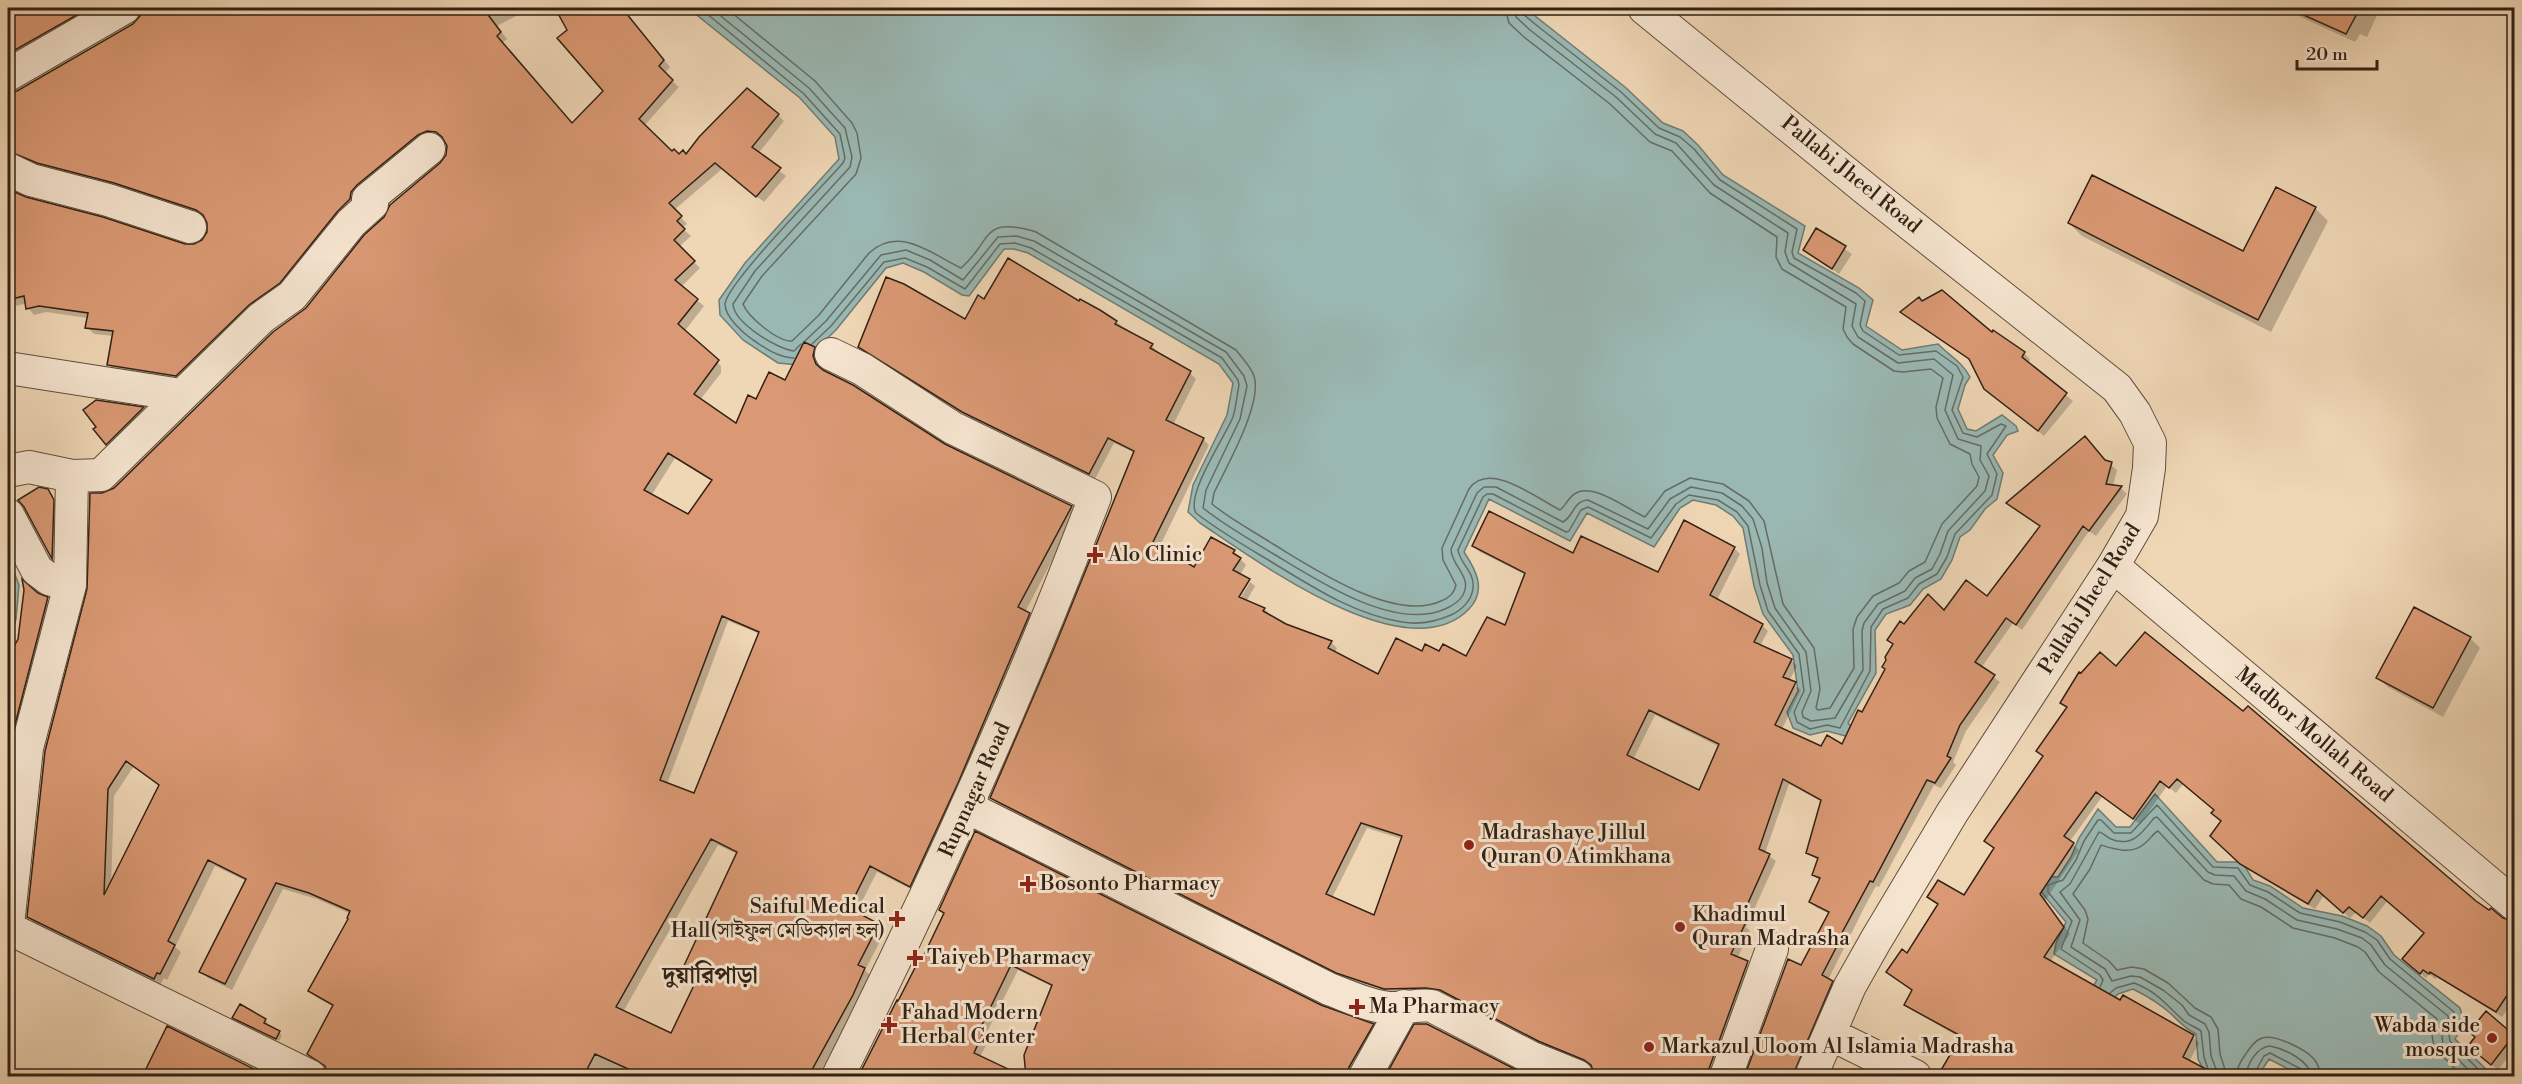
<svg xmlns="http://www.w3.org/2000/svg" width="2522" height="1084" font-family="'Libre Bodoni','Noto Serif Bengali',serif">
	<rect width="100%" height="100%" fill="#efd6b5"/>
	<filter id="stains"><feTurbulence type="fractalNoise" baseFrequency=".00333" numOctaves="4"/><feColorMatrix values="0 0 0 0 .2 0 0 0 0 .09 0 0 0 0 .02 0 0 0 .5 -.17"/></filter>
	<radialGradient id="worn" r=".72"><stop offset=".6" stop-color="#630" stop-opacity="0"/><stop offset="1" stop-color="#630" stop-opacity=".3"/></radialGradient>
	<!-- water -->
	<path fill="#9ab8b3" stroke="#707c73" stroke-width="1.5" d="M688 8H1525L1625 87 1663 123 1683 131 1698 145 1723 175 1805 226 1798 253 1859 288 1873 300 1866 326 1902 350 1938 344C1950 356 1962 362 1970 377L1965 385 1958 409 1967 429 1976 431 2002 415 2016 426 2018 431 2007 435 1993 455 2003 473 1997 499 1985 509 1970 530 1960 537 1952 560 1941 579 1923 589 1910 605 1886 614 1875 630 1876 673 1848 723 1858 734 1853 738 1827 731 1810 735 1793 728 1787 712 1798 691 1793 655 1763 614 1754 586 1743 528 1733 516 1716 505 1693 500 1680 508 1654 547 1587 513 1570 541 1489 499 1464 552C1476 570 1487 590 1469 609 1407 673 1256 560 1200 523L1188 512 1193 485 1227 415 1233 383 1219 364 1028 253 1014 249H1004L969 296 962 295 924 272 903 263 886 268 836 330 799 365 778 363 743 340 720 315 719 300 745 263 839 159 835 137 800 98Z
		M8 556 19 585 16 619 8 645Z
		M2155 794 2217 862H2242L2253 880 2270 886 2303 908 2342 916 2367 926 2381 936 2394 955 2460 1008 2464 1023 2455 1039 2490 1073 2508 1071 2514 1076H2302L2269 1059 2258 1076H2207L2198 1059 2196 1034C2184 1028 2180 1022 2170 1013 2159 1003 2147 996 2133 989L2118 994 2113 999 2092 988 2097 980 2054 954 2056 943 2066 922 2042 893 2041 876 2058 877 2071 857 2079 838 2098 809 2116 827H2130Z"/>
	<!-- shadow -->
	<path fill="#0003" fill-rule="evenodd" d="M8 8H106L8 65Z
		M143 8H531L497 26 507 39 502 43 572 125 605 91 557 8H621L670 67 664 74 679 87 644 126 672 153 686 156 778 115 784 121 758 154 786 176 764 202 722 169 674 210 687 224 682 228 691 236 679 247 700 268 681 287 704 306 684 332 721 366V373L700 400 736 425 757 401 785 382 814 348 820 355 819 363 822 371 944 446 1071 507 1077 513 1025 612 1036 621 917 892 877 872 856 913 878 925 885 932 865 970 871 976 859 1002 818 1076H329L328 1069 309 1054 334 1007 316 997 310 991 350 919 351 914 317 899 283 889 232 990 208 978 201 972 246 881 215 866 175 947 181 952 167 980 164 978 160 985 35 923 29 917 89 590 103 494 114 489 307 309 447 155 448 145 444 138 433 137 286 289 183 382 115 371 109 365 114 336 94 334 87 327 88 318 46 312 34 315 28 308 27 303 8 308V189L26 199 184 246H195L203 241 208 234 209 222 204 216 121 189 45 169 23 159 13 157 8 159V94L18 92 134 25 141 18ZM675 458 712 481 688 516 651 496ZM728 621 760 634 695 795 667 784ZM134 766 160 786 111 886 114 796ZM718 845 737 854 683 971 697 982 671 1035 623 1012Z
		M2281 8H2378L2380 9 2367 37 2360 34 2355 42Z
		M2315 208 2328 221 2271 332 2082 236 2069 223 2243 253Z
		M1817 230 1852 254 1839 274 1805 249Z
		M985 301 1079 303 1116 322 1152 346 1158 352 1157 354 1190 373 1196 379 1173 425 1203 439 1209 445 1159 548 1194 569 1234 552 1246 565 1240 575 1234 603 1237 604 1250 582 1255 586 1246 602 1264 609 1285 626 1331 642 1337 648 1335 653 1379 676 1423 653H1440L1467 658 1506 627 1526 575 1480 552 1474 546 1574 555 1659 574 1734 548 1740 554 1717 600 1762 625 1768 631 1760 646 1791 660 1797 666 1789 681 1801 690 1782 729 1821 748 1842 746 1887 669 1905 626 1988 598 2041 527 2014 509 2106 461 2117 470 2113 486 2121 488 2127 494 2096 536 2089 531 2022 630 2013 623 1981 668 2000 682 1966 731 1953 762 1956 765 1941 788 1934 785 1879 887 1876 886 1866 904 1828 980 1838 988 1800 1076H1746L1788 961 1802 967 1830 914 1817 908 1810 902 1820 881 1813 875 1819 861 1808 853 1822 802 1789 784 1765 853 1776 861 1746 927 1750 931 1737 959 1747 963 1754 969 1716 1076H1596L1592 1065 1545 1046 1448 996 1433 993 1392 995 1344 978 998 804 992 798 1055 652 1135 453 1114 443 1095 479 970 418 866 353 860 347 966 321ZM1655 715 1720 747 1699 793 1633 760ZM1367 828 1402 839 1375 917 1332 898Z
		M1922 302 1992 335 1994 333 2024 353 2030 359 2028 363 2073 401 2044 436 1985 389 1971 361 1902 312Z
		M96 401 143 409 148 413 112 449 98 427Z
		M51 494 56 504 55 559 25 506Z
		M37 595 47 599 53 604 8 813V663Z
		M2470 638 2480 648 2443 717 2388 687 2378 678Z
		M2116 668 2475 903 2502 919 2514 922V1000L2502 1017 2437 977 2435 979 2429 974 2426 978 2410 965 2426 933 2388 900 2370 923 2356 912 2350 918 2324 895 2315 909 2248 870 2212 836 2222 821 2215 810 2183 784 2176 793 2167 786 2140 824 2102 797 2070 841 2079 850 2045 901 2070 934 2050 962 2120 1002 2123 997 2193 1037 2199 1043 2189 1062 1961 1038 1912 1010 1906 1004 1913 992 1888 972 1908 955 1939 905 1929 897H1965L1995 849 1986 841 2044 757 2038 751 2068 709 2062 703Z
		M940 910 1320 1007 1373 1025 1379 1031 1354 1076H1086L1053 987 1018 970 987 1032 991 1036 980 1057 859 1076 922 963 945 914Z
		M2486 1013 2514 1038V1049L2498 1070 2476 1052Z
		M234 1017 265 1020 268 1023 266 1026 282 1035 279 1041Z
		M2279 1072 2289 1076H2277Z"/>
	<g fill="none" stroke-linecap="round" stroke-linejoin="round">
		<!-- shore -->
		<path stroke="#666c64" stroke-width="1.5" d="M700 8 804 94 840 134 845 158 843 163C824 185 727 283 725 304 725 317 743 333 753 340 767 349 777 357 794 358
			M711 8 809 88 845 128 852 157 850 167 755 271 733 304C734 323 777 349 794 351L801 344
			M726 8 815 81 852 123 857 133 861 158 856 174 762 276 743 304C748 317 778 342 792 341L819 315 869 253C899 225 932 254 961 268 993 241 980 215 1036 232L1236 350C1242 358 1251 367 1254 376 1263 404 1226 467 1214 493L1212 504C1230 519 1253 531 1273 544 1313 568 1394 623 1441 601 1449 598 1454 594 1456 585L1443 560 1442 548 1469 489C1489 460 1536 498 1560 510 1566 506 1568 497 1576 493 1594 483 1627 509 1645 517L1665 491 1690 478 1723 484 1749 501 1764 521 1783 604 1814 648 1820 689 1816 708 1818 710 1830 708 1854 668 1853 629 1857 617 1873 596 1899 583 1909 571 1925 562 1942 524 1977 486 1979 477 1972 464 1970 454 1950 444 1937 418 1936 407 1943 378 1931 369 1903 372 1894 371 1853 344 1847 337 1843 329 1846 307 1782 269 1776 257 1777 237 1710 193 1672 151 1650 142 1610 104 1524 37 1509 23 1505 8
			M805 341 826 321 881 255 906 250 930 260 963 280 998 237 1016 236 1034 241 1226 352 1244 376 1247 386 1240 419 1206 490 1203 508C1224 525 1249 539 1272 553 1315 579 1394 632 1445 609 1452 606 1459 602 1463 595 1473 577 1451 566 1451 549L1477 493 1484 487H1496L1563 522C1574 516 1573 501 1588 500L1648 529 1670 499 1691 487 1722 493 1742 506 1753 519 1762 548 1767 583 1775 608 1806 652 1811 691 1802 712 1803 717 1811 721 1835 718 1863 670 1862 631 1864 623 1878 604 1905 591 1915 578 1932 569 1940 554 1948 531 1985 491 1989 476 1980 460 1981 446 1958 439 1945 410 1953 375 1934 359 1898 363 1858 337 1852 326 1856 304 1789 263 1785 252 1788 233 1714 185 1676 143 1655 134 1616 97 1530 30 1516 17 1514 8
			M812 344 831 326 884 262 905 258 927 267 965 289 1000 244 1015 243 1031 248 1222 358 1238 380 1239 385C1237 395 1236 407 1233 417 1225 437 1185 495 1196 513 1219 531 1245 546 1270 561 1311 586 1353 614 1402 622 1419 625 1435 622 1451 615 1462 610 1472 600 1473 588 1475 572 1460 564 1458 550L1483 497 1487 494H1493L1566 532 1569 531 1581 510 1588 507 1651 538 1676 504 1689 495 1718 500 1737 512 1748 526 1760 585 1768 611 1799 654 1804 691 1794 712 1797 722 1810 729 1827 725 1840 728 1870 671 1871 627 1883 609 1908 598 1919 584 1937 574 1947 557 1955 534 1992 495 1997 474 1987 454 2006 426 2001 424 1977 437 1963 433 1952 410 1963 377 1957 366 1936 351 1899 355 1863 331 1860 325 1865 301 1856 293 1794 258 1792 252 1797 229 1720 180 1694 149 1680 137 1659 128 1621 92 1535 24 1523 14 1521 8
			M2100 987 2103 980 2100 975 2061 949 2072 921 2048 892V885L2063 880 2076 860 2084 841 2098 820H2101L2114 833H2131L2157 805 2213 867 2238 868 2250 885 2268 892 2300 913 2340 922 2365 932 2377 940 2390 959 2454 1012 2457 1022 2449 1035 2450 1041 2485 1076
			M2110 993 2116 988 2134 983C2158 992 2166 1005 2184 1021 2189 1025 2196 1027 2201 1031L2204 1057 2208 1069
			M2218 1074 2211 1056 2209 1032 2205 1024 2189 1015 2182 1005 2163 990 2140 977 2131 976 2112 981 2105 969 2071 947 2080 920 2060 892 2070 884 2099 832C2104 833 2106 837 2111 839 2132 848 2143 832 2154 818L2157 817 2208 872 2215 875 2234 876 2246 891 2265 899 2297 920 2337 929 2362 938 2371 945 2385 965 2448 1016 2449 1021 2442 1035 2443 1045 2475 1076
			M2227 1076 2220 1054 2218 1029 2211 1017 2195 1008 2168 983 2144 969 2132 967 2117 970 2109 961 2083 943 2088 919 2085 910 2073 894 2090 869 2101 845C2114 849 2132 855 2144 844 2150 840 2152 834 2158 831L2204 880 2213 884 2229 885 2241 899 2261 907 2293 928 2335 938 2358 947 2365 952 2379 972 2437 1019 2432 1035 2434 1047 2462 1076
			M2236 1076C2237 1068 2240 1062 2245 1055 2250 1048 2254 1041 2262 1038 2275 1034 2305 1049 2314 1059 2318 1064 2320 1070 2320 1076
			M2246 1076C2247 1064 2257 1047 2270 1046 2285 1049 2310 1061 2311 1076
			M2253 1076 2264 1056 2270 1053 2301 1069 2303 1076"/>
	</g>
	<!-- building -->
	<path fill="#da9974" stroke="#312114" stroke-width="1.5" fill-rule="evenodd" d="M8 8H89L8 54Z
		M142 8H483L501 32 497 36 572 123 603 91 557 38 567 30 555 8H622L664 60 659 66 673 80 639 119 672 151 674 149 679 154 683 150 686 154 699 137 747 88 779 114 752 147 781 168 756 197 715 163 669 203 682 216 677 221 685 229 674 240 695 261 675 280 698 299 678 324 719 360 694 394 736 423 748 395 756 399 769 372 785 380 804 342 815 347 813 356 816 364 823 370 853 385 945 444 1072 506 1018 607 1030 613 958 783 910 887 870 866 849 908 879 924 858 965 865 968 853 995 808 1077H646L595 1054 583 1077H331L328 1075 325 1066 307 1054 333 1005 308 991 348 919 347 918 350 911 309 893 276 883 225 984 199 972 246 879 208 860 168 941 175 945 160 974 157 973 154 979 27 917 45 751 87 589 90 493H102L114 488 273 332 306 308 364 235 384 217 390 205 440 163 446 155 447 146 442 137 436 132 427 131 418 135 357 185 351 192 350 199 337 212 280 283 249 305 176 376 107 365 113 331 85 328 88 313 39 306 26 309 24 296 8 300V189L26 197 103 217 185 244H194L202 240 207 232V223L203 215 196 210 114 183 37 163 8 151V93L17 91 133 24 140 16ZM668 453 712 480 688 514 644 490ZM722 616 759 632 694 793 660 780ZM126 761 159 785 104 895 108 789ZM711 839 737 852 681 972 697 979 671 1033 616 1007Z
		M2288 8H2360L2346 34Z
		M2092 175 2243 251 2276 187 2316 207 2258 320 2068 223Z
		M1816 228 1846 246 1832 269 1803 250Z
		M1008 258 1079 301 1080 299 1100 310 1117 321 1115 324 1153 344 1150 348 1191 371 1166 420 1204 438 1153 542 1194 567 1211 537 1235 550 1233 553 1241 558 1233 570 1250 579 1239 597 1265 608 1263 611 1286 624 1332 641 1328 648 1378 674 1396 638 1422 651 1425 644 1439 651 1443 644 1466 656 1487 617 1505 625 1525 573 1472 546 1489 511 1573 553 1581 536 1658 572 1684 520 1735 547 1710 595 1763 624 1754 642 1792 659 1783 677 1796 682 1775 725 1821 746 1827 735 1842 744 1858 710 1862 712 1885 669 1882 667 1886 660 1885 657 1893 644 1887 640 1900 621 1904 624 1928 594 1944 610 1966 580 1987 596 2040 526 2006 503 2085 436 2105 460 2112 462 2106 484 2122 486 2089 531 2083 526 2016 625 2006 618 1975 662 1995 675 1960 725 1947 756 1951 758 1935 783 1927 780 1873 882 1870 881 1837 942H1839L1822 975 1833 981 1792 1077 1745 1075 1788 959 1801 965 1829 912 1809 902 1820 878 1812 875 1818 858 1806 853 1821 800 1783 779 1759 849 1770 854 1740 921 1745 924 1731 954 1748 961 1706 1077H1595L1591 1065 1584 1060 1538 1041 1440 990 1426 988 1384 989 1336 973 990 798 1053 651 1134 451 1108 438 1089 474 962 412 858 347 886 277 904 284 965 319 978 295 984 299ZM1649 710 1719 744 1699 790 1627 755ZM1361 823 1402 836 1374 915 1326 894Z
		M1942 290 1992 332 1993 330 2025 352 2022 357 2067 393 2038 431 1984 389 1969 359 1900 312 1919 297 1922 301Z
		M96 400 144 407 106 445 93 429 96 427 83 410Z
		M39 487 48 489 54 500 52 559 24 507 18 500Z
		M22 579 38 593 48 597 10 744 8 761V669L13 653 11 652 18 639 24 590Z
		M2414 607 2471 637 2433 708 2376 678Z
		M2145 632 2243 711 2248 706 2476 901 2489 910 2491 908 2503 918 2514 921V985L2496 1012 2430 972 2429 974 2423 970 2420 974 2402 959 2424 933 2381 896 2363 918 2349 907 2343 913 2317 890 2308 904 2240 864 2210 836 2221 821 2211 813 2214 810 2177 779 2169 788 2160 781 2133 819 2096 792 2064 836 2074 843 2040 894 2064 927 2044 957 2120 1000 2123 995 2194 1035 2183 1057 2221 1077H1937L1961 1036 1904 1005 1912 990 1886 972 1902 949 1907 953 1938 904 1927 897 1938 880 1964 895 1994 848 1984 841 2043 756 2036 751 2067 707 2060 703 2079 672 2081 673 2100 652 2116 666Z
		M975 831 1321 1005 1374 1024 1349 1067 1347 1077H1026L1024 1055 1052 985 1011 965 981 1027 985 1029 974 1053 1025 1077H858L897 1000 898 1001 919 960 921 961 944 913 939 910Z
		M240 1004 266 1019 264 1023 280 1031 276 1039 232 1018Z
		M2486 1011 2514 1035 2491 1065 2468 1046 2475 1037 2469 1032Z
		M1414 1024H1427L1530 1077H1385Z
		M167 1026 260 1072 257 1077H142Z"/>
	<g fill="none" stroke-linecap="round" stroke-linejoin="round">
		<!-- minor casing -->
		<g stroke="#604e3c" stroke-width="34">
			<path id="minor" d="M1644 8 1867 190 2117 388 2135 413 2150 443 2149 468 2142 516 2113 566 1952 813 1876 940 1850 986 1811 1076
				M8 75 124 8
				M8 169 31 180 108 200 190 227
				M831 354 862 369 953 428 1095 497C1020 695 933 887 838 1076
				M8 368 181 395
				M8 471 29 467 72 476 70 585 27 748 8 925
				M72 476 101 475 261 318 292 296 351 223 372 204 368 199 429 149
				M8 515 37 570 49 579 70 585
				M2113 566 2514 904
				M967 807 1329 989C1348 996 1368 1006 1389 1008 1404 1009 1417 1004 1432 1006L1530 1057 1577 1076
				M8 928 310 1076
				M1830 1034 1915 1076
				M1365 1076 1404 1006
				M1726 1076 1772 949"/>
		</g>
		<!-- minor -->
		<use href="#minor" stroke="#f5e4cf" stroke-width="32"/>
	</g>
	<!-- markers -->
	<g fill="#8f2418" stroke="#f5e4cf" stroke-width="2">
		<path d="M1092 546h6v6h6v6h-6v6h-6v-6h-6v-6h6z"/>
		<circle cx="1469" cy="845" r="6"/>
		<path d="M1025 875h6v6h6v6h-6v6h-6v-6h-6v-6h6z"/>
		<path d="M894 910h6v6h6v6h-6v6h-6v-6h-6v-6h6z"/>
		<circle cx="1680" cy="927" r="6"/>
		<path d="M912 949h6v6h6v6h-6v6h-6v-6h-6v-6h6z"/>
		<path d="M1354 998h6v6h6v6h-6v6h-6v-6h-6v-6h6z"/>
		<path d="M886 1016h6v6h6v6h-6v6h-6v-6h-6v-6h6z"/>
		<circle cx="2492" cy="1038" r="6"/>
		<circle cx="1649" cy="1047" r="6"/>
	</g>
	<g text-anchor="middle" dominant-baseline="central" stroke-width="6" stroke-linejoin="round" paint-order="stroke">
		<!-- street labels -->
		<g font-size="21" fill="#312114" stroke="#f5e4cf">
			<text transform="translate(1851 175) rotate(39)">Pallabi Jheel Road</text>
			<text transform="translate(2090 599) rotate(-58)">Pallabi Jheel Road</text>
			<text transform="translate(2314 735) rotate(40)">Madbor Mollah Road</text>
			<text transform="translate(975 790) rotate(-66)">Rupnagar Road</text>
		</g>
		<!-- poi labels -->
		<g font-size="21" fill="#312114" stroke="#f5e4cf" text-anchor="start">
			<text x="1108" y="555">Alo Clinic</text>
			<text x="1481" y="833">Madrashaye Jillul<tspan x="1481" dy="24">Quran O Atimkhana</tspan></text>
			<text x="1040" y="884">Bosonto Pharmacy</text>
			<text x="885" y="907" text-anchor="end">Saiful Medical<tspan x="885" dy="24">Hall(সাইফুল মেডিক্যাল হল)</tspan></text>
			<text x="1692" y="915">Khadimul<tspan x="1692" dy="24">Quran Madrasha</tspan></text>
			<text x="927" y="958">Taiyeb Pharmacy</text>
			<text x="1369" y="1007">Ma Pharmacy</text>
			<text x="901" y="1013">Fahad Modern<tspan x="901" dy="24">Herbal Center</tspan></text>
			<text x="2480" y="1026" text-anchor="end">Wabda side<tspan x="2480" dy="24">mosque</tspan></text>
			<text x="1661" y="1047">Markazul Uloom Al Islamia Madrasha</text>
		</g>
		<!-- quarter labels -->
		<g font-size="24" font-weight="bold" fill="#312114" stroke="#f5e4cf">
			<text x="710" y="976">দুয়ারিপাড়া</text>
		</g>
	</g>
	<!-- margin -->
	<rect width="2522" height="1084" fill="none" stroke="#efd6b5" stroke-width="30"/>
	<rect x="9" y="9" width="2504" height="1066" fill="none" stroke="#312114" stroke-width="3"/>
	<rect x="15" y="15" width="2492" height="1054" fill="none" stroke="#312114" stroke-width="1.5"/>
	<!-- scale -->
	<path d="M2297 60v9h80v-9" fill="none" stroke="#312114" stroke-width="3"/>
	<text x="2306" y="60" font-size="18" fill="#312114" stroke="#f5e4cf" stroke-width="4.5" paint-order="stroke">20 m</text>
	<rect width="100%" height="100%" filter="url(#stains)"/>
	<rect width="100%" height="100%" fill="url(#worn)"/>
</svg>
